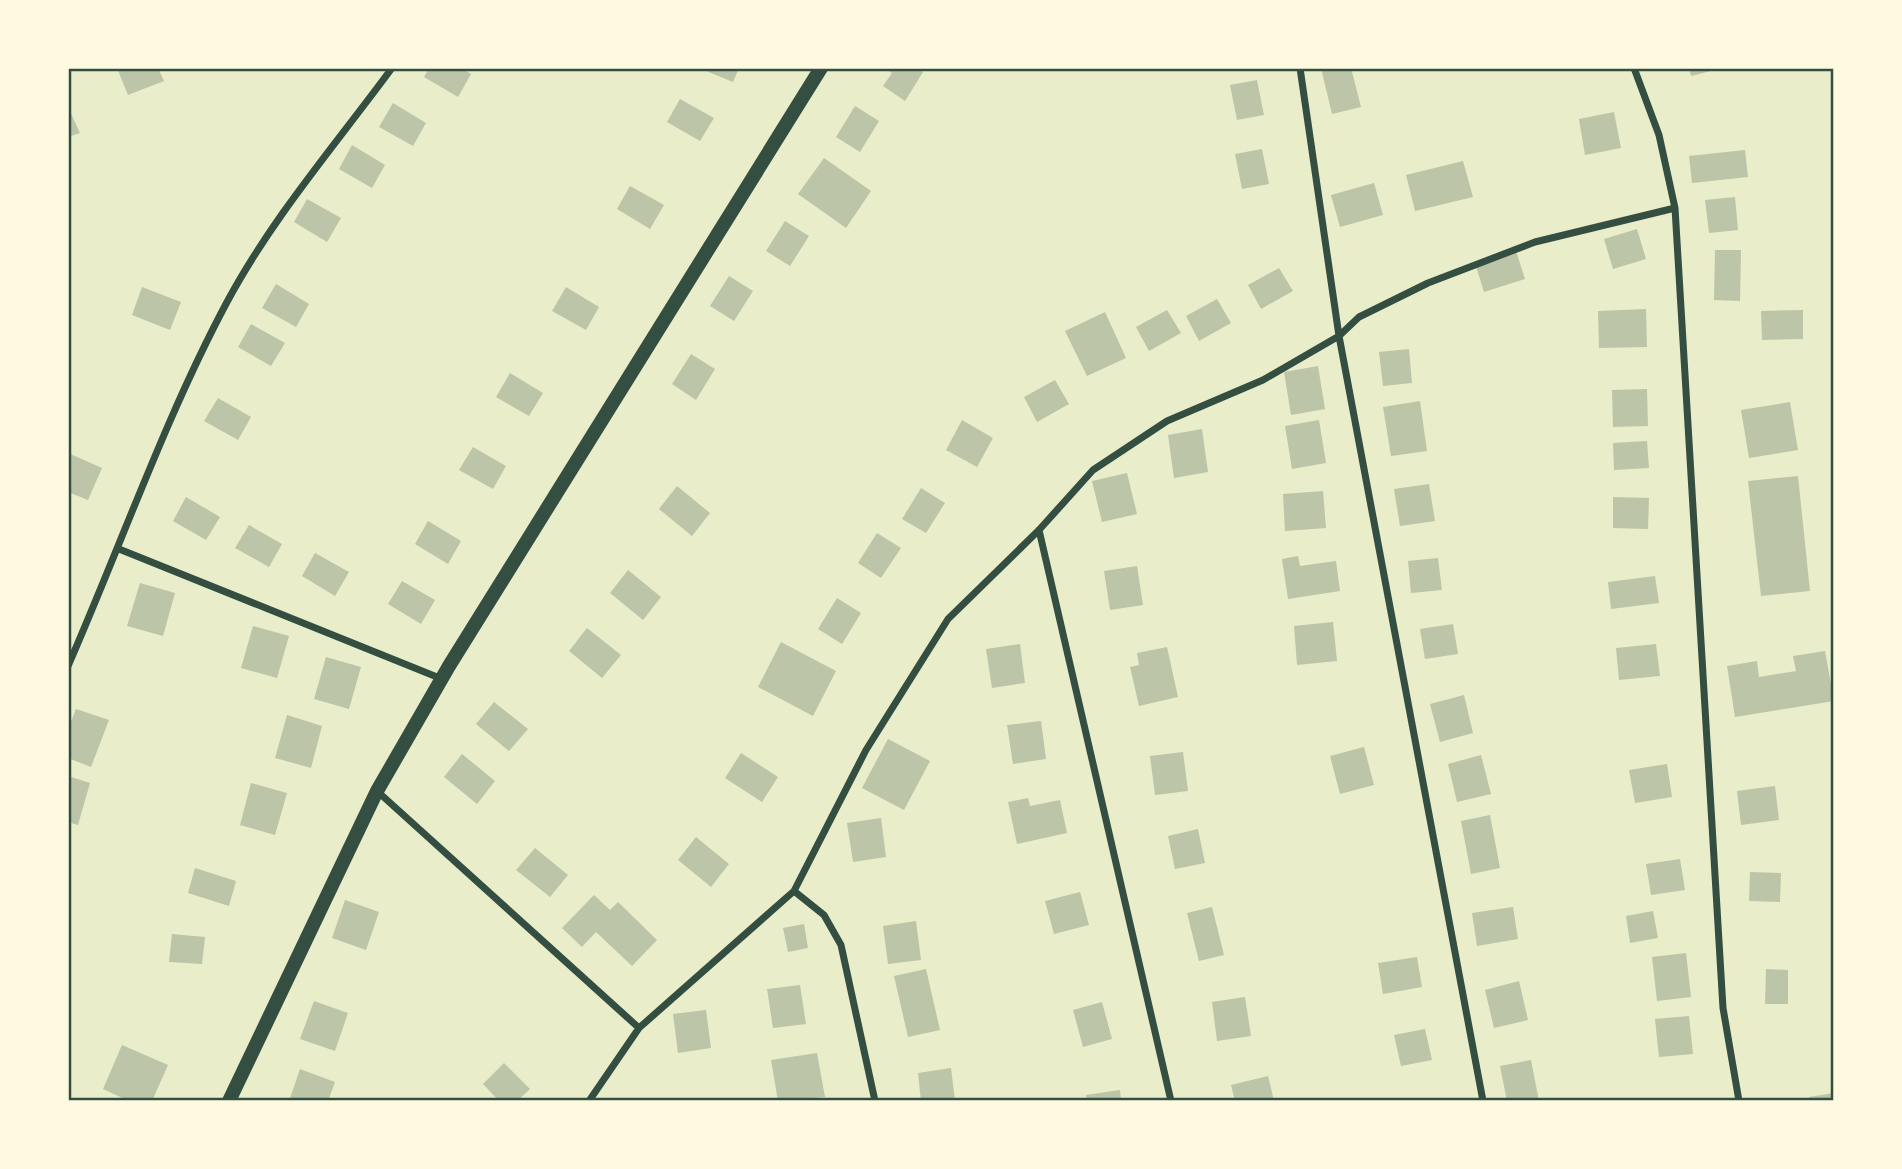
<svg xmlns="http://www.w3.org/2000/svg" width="1902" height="1169" font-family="'PT Sans',sans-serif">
	<rect width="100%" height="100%" fill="#e9edc9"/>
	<!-- building -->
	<path fill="#bcc5a7" d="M117 68H158L164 81 128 95Z
		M429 68H462L471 74 458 97 424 77Z
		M699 68H739L733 82Z
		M884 68H917L923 72 905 101 883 86 892 73Z
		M1321 68H1351L1361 107 1332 114Z
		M1689 68H1719V69L1691 76Z
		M1257 80 1264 115 1237 120 1230 85Z
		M680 99 714 118 700 141 667 122Z
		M393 103 426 123 413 146 379 127Z
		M855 106 879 121 860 152 836 137Z
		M68 107 80 133 68 137Z
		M1614 112 1621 148 1585 155 1579 119Z
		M352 145 385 165 372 188 339 169Z
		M1262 149 1269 184 1242 189 1235 154Z
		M1745 150 1748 177 1692 183 1689 156Z
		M824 158 871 191 846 228 798 194Z
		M1463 161 1473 197 1415 211 1406 175Z
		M1374 183 1383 215 1340 227 1331 195Z
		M630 186 664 205 650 229 617 209Z
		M1735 197 1738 230 1709 233 1705 200Z
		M307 199 341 218 327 242 294 222Z
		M785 221 809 236 790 266 766 251Z
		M1637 229 1646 259 1613 269 1604 239Z
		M1715 250H1741L1740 301 1714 300Z
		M1516 251 1525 279 1484 292 1475 263Z
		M1279 268 1293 291 1261 309 1248 285Z
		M729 276 753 291 734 321 710 306Z
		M276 284 309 304 296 327 262 308Z
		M142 287 181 302 170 330 132 315Z
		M566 287 599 307 586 330 552 311Z
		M1217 299 1231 323 1199 341 1186 316Z
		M1646 309 1647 347 1599 348 1598 311Z
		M1167 310 1181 333 1149 351 1136 327Z
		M1803 310V339L1762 340 1761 311Z
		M1105 312 1126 358 1087 376 1065 331Z
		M251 324 285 343 271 366 238 347Z
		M1409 349 1412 383 1383 386 1379 352Z
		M691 354 715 369 696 400 672 384Z
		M1318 366 1325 409 1291 415 1284 372Z
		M510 373 543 393 529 416 496 397Z
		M1055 380 1069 404 1037 422 1024 397Z
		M1647 389 1648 426 1613 427 1612 390Z
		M218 398 251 417 238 440 204 421Z
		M1420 401 1427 451 1391 456 1383 407Z
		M1790 402 1798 450 1749 458 1741 410Z
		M962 420 993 438 977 467 946 450Z
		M1319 420 1326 463 1292 469 1285 426Z
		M1202 429 1208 472 1174 478 1168 435Z
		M1647 441 1649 468 1614 470 1613 443Z
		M473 447 506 466 493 489 459 470Z
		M68 453 102 468 88 500 68 492Z
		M1127 473 1137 514 1102 522 1092 481Z
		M1798 476 1810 591 1761 596 1748 481Z
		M1429 484 1435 521 1400 526 1394 489Z
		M677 486 710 513 692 536 659 509Z
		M921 488 945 503 926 533 902 519Z
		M1323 491 1326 528 1285 531 1283 494Z
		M186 497 220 517 206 540 173 521Z
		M1613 497 1649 498 1648 529 1613 528Z
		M428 521 461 541 448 564 415 544Z
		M249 525 282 544 269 567 235 548Z
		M877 533 901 548 881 578 858 563Z
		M315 553 349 572 335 596 302 576Z
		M1298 556 1300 566 1336 561 1340 591 1288 599 1282 559Z
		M1438 558 1442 590 1411 593 1408 561Z
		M1137 566 1143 605 1110 610 1104 571Z
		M628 570 661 597 643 620 610 593Z
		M1655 576 1659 603 1611 609 1608 582Z
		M402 581 435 600 421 624 388 604Z
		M140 583 175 593 163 636 127 626Z
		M837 598 861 613 842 644 818 629Z
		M1333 622 1337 661 1297 665 1294 626Z
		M1453 624 1458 654 1425 659 1420 629Z
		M253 626 289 636 277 678 241 668Z
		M587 628 621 655 602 678 569 651Z
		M781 642 836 671 813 716 758 687Z
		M1020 644 1025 683 992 688 986 649Z
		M1656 644 1660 676 1619 680 1616 648Z
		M1167 647 1178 697 1139 706 1130 667 1139 665 1137 653Z
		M1825 651 1834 701 1735 717 1727 666 1757 661 1759 677 1796 671 1793 656Z
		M326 657 361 667 349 709 314 699Z
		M1464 695 1473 733 1440 742 1430 704Z
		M494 702 528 729 509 751 476 724Z
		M76 709 109 720 91 767 68 758V729Z
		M287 715 322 726 311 768 275 758Z
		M1041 721 1046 759 1013 764 1007 725Z
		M888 739 930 761 904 810 862 788Z
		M1364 747 1374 785 1340 794 1330 756Z
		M1183 752 1188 791 1155 795 1150 756Z
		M741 753 778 777 762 802 725 778Z
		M462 754 495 781 477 804 444 777Z
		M1481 755 1491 794 1457 802 1448 764Z
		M1667 764 1672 797 1635 803 1629 770Z
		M68 776 90 783 78 825 68 822Z
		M251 783 287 793 275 835 240 825Z
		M1775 786 1779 820 1741 825 1737 791Z
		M1028 798 1030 806 1060 800 1067 833 1017 844 1008 802Z
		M1490 815 1500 868 1471 874 1461 821Z
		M881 818 886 857 853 862 847 823Z
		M1198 829 1205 863 1175 869 1168 836Z
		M696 837 729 864 711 887 678 860Z
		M535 848 568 875 550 897 516 870Z
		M1680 859 1685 890 1651 895 1646 864Z
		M195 868 236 881 229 906 188 893Z
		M1750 872 1781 873 1780 902 1749 901Z
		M1080 892 1089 925 1054 934 1045 901Z
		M594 895 610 910 618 902 657 940 632 966 596 932 582 947 562 928Z
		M345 900 379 912 366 950 332 938Z
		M1212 907 1224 955 1199 961 1187 913Z
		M1513 907 1518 939 1477 946 1472 913Z
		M1653 911 1658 938 1630 943 1626 916Z
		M916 921 921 960 888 964 883 926Z
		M804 924 808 948 788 952 783 928Z
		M172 934 205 937 202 964 169 962Z
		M1686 953 1691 997 1657 1001 1652 957Z
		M1417 957 1422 987 1383 994 1378 963Z
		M926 969 940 1030 908 1037 894 976Z
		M1766 969 1788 970V1004H1765Z
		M1519 981 1528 1020 1494 1028 1485 990Z
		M800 985 806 1024 773 1028 767 989Z
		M1245 997 1251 1036 1217 1041 1212 1002Z
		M314 1001 348 1013 335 1051 300 1039Z
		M1102 1002 1112 1039 1083 1047 1073 1010Z
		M706 1010 711 1048 678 1053 673 1014Z
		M1689 1016 1693 1054 1659 1057 1655 1019Z
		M1425 1029 1432 1060 1401 1066 1394 1035Z
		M122 1045 168 1065 152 1101H129L103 1089Z
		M817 1053 825 1097 778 1101 771 1060Z
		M1531 1060 1539 1101H1507L1500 1066Z
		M504 1063 530 1089 517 1101H499L483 1084Z
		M951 1068 955 1101H921L918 1073Z
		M300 1069 335 1082 328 1101H289Z
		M1268 1076 1274 1101H1235L1231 1085Z
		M1120 1090 1121 1101H1087L1086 1095Z
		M1834 1093V1101H1810L1809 1097Z"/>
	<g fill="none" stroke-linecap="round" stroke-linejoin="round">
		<!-- minor -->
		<path stroke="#344e41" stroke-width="7" d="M1300 68 1339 336 1483 1101
			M1634 68 1659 135 1675 208 1723 1008 1739 1101
			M1039 530 1171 1101
			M119 549 442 679
			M68 666C121 545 165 418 227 302 272 218 336 144 392 68
			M377 791 639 1028
			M794 891 824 915 841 945 875 1101
			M589 1101 639 1028 794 891 866 750 948 619 1039 530 1093 470 1167 421 1263 380 1339 336 1359 317 1428 283 1535 242 1675 208"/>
		<!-- secondary -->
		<path stroke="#344e41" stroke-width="14" d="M229 1101 377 791 449 666 821 68"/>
	</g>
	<!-- border -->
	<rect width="1902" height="1169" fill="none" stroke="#fefae0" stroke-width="140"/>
	<rect x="70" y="70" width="1762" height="1029" fill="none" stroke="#344e41" stroke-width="2.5"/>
</svg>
